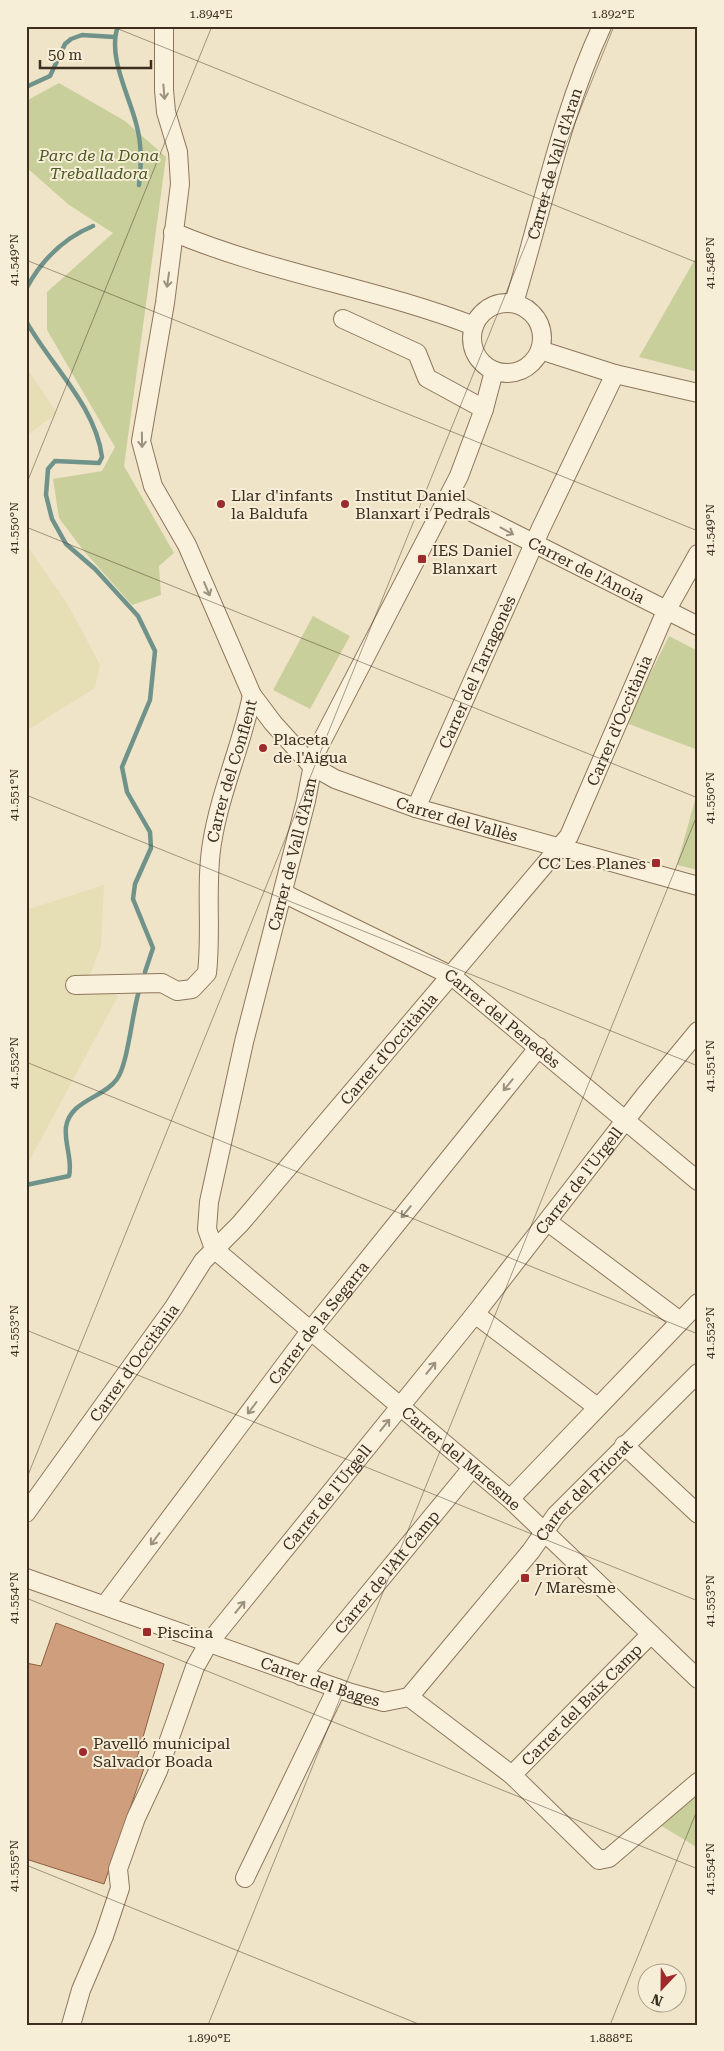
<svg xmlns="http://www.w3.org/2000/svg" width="724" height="2051" font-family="'Roboto Serif',serif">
	<rect width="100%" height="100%" fill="#f0e4c8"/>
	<!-- farmland -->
	<path fill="#e6deb5" d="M26 367 57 413 30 433 26 434Z
		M26 544 68 605 100 665 95 688 26 731Z
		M104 885 101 946 88 980 118 996 26 1167V910Z"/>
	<!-- green -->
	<path fill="#c9cf9b" d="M59 83 125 121 166 157 124 466 174 553 159 566 161 595 132 605 83 550 59 518 53 479 102 471 115 447 47 330V292L113 233 69 205 26 167V101Z
		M698 254V372L639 357Z
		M313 616 350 636 310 709 273 690Z
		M669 636 698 651V750L626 723Z
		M698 789V870L677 865Z
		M698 1793V1848L660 1825Z"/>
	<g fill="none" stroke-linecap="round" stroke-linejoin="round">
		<!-- stream -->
		<path stroke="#6f938a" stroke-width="4.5" d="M118 26C107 56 129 95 136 123 142 144 142 163 139 185
			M26 87 50 76 65 44 71 39 82 35 114 37
			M26 289C41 261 64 238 93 226
			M26 321C51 366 95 405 102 457L99 463 55 461 48 469 46 495 52 519 66 544 95 569 138 616 155 651 150 700 122 767 127 792 150 832 151 848 135 884 133 899 153 948 145 972
			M26 1185 69 1176C73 1160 64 1144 66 1127 70 1100 104 1098 117 1079 128 1064 132 1013 139 991"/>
	</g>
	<!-- building -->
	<path fill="#cf9f7d" stroke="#8d5f41" d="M56 1623 164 1664 135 1765 144 1768 104 1884 26 1859V1663L41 1666Z"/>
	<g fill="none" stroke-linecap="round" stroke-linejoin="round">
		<!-- minor casing -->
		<g stroke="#8d765c" stroke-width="20">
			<g id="minor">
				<path id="s1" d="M164 26V90L166 112 178 152 180 184 165 303 141 441 153 486 187 545 252 695 273 723 312 766 335 779 416 808 698 886"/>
				<path d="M173 232C270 273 376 288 474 326"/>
				<circle cx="507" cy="338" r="35"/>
				<path id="s2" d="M514 303C542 211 561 114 602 26"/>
				<path d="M343 319 417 353 427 378 484 409"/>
				<path d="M540 350 615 374 698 393"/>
				<path id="s3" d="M448 500 698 626"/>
				<path id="s4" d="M416 808 541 528 615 374"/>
				<path id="s5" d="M283 893 452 976 698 1181"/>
				<path id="s6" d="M75 985 162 983 177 991 192 989 207 973C212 930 205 886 212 843 220 792 242 745 252 695"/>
				<path d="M548 1222 680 1321"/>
				<path id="s7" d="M214 1249 207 1229 209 1202 244 1042 306 801 315 754 459 476 484 409 494 371"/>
				<path id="s8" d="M214 1249 510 1499 698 1679"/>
				<path d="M475 1314 597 1407"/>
				<path d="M624 1445 698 1514"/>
				<path d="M510 1499 698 1303"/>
				<path id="s9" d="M26 1513 174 1307 203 1261 240 1224 569 836 666 611 698 554"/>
				<path id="s10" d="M26 1578 351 1693 384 1702 409 1697 512 1775 599 1860 609 1858 698 1782"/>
				<path id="s11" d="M105 1605 311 1330 539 1047"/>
				<path id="s12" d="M301 1676 472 1468"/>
				<path id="s13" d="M409 1697 531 1551 556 1515 698 1373"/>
				<path id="s14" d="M512 1775 651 1634"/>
				<path d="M245 1878 337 1688"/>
				<path id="s15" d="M71 2025 81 1990 104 1936 120 1888 118 1869 136 1818 158 1771 195 1667 208 1644 475 1314 645 1095 698 1031"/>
			</g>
		</g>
		<!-- minor -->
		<use href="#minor" stroke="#faf1dc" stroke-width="18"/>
	</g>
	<!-- one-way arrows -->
	<defs><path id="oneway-shaft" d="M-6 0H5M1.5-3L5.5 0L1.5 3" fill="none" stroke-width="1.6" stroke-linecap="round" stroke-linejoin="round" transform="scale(1.25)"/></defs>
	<g stroke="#9c907e">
		<use href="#oneway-shaft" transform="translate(164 92) rotate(85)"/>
		<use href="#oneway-shaft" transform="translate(168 280) rotate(98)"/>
		<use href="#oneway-shaft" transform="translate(142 440) rotate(89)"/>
		<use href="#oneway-shaft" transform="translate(507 531) rotate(29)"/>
		<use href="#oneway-shaft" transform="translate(207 589) rotate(67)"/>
		<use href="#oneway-shaft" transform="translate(508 1085) rotate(129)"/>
		<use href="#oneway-shaft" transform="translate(406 1212) rotate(129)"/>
		<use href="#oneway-shaft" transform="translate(431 1368) rotate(-51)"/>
		<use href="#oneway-shaft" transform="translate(252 1408) rotate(127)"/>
		<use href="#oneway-shaft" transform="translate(385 1425) rotate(-51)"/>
		<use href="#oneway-shaft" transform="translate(155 1539) rotate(127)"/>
		<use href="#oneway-shaft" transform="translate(240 1607) rotate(-51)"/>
	</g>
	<!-- ticks -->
	<path fill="none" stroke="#3d2e20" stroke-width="1" stroke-opacity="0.45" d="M111 26 698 263M26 260 698 531M26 485 212 26M26 527 698 798M26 795 698 1066M26 1062 698 1334M26 1330 698 1601M26 1480 614 26M26 1598 698 1869M26 1865 421 2025M208 2025 698 813M610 2025 698 1808"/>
	<!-- markers -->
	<g fill="#9e2a2b" stroke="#f7eed8" stroke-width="2">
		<circle cx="221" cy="504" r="5"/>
		<circle cx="345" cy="504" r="5"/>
		<rect x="417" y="554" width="10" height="10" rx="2.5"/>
		<circle cx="263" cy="748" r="5"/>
		<rect x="651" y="858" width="10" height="10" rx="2.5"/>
		<rect x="520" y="1573" width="10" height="10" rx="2.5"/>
		<rect x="142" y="1627" width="10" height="10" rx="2.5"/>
		<circle cx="83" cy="1752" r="5"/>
	</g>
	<g text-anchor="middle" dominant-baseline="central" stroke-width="4" stroke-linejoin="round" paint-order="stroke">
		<!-- park labels -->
		<g font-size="16" font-style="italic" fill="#4d5a26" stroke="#f7eed8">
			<text x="99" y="155">Parc de la Dona<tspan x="99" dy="18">Treballadora</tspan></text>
		</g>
		<!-- street labels -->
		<g font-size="16" fill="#3d2e20" stroke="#f7eed8">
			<text stroke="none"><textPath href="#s2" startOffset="145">Carrer de Vall d'Aran</textPath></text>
			<text stroke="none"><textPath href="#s3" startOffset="155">Carrer de l'Anoia</textPath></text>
			<text stroke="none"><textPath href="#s4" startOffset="149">Carrer del Tarragonès</textPath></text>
			<text stroke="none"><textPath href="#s9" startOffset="995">Carrer d'Occitània</textPath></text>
			<text stroke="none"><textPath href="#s6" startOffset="346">Carrer del Conflent</textPath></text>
			<text stroke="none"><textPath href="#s1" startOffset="946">Carrer del Vallès</textPath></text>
			<text stroke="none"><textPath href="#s7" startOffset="406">Carrer de Vall d'Aran</textPath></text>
			<text stroke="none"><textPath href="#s5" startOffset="254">Carrer del Penedès</textPath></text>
			<text stroke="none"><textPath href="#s9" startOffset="590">Carrer d'Occitània</textPath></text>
			<text stroke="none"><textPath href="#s15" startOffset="1001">Carrer de l'Urgell</textPath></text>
			<text stroke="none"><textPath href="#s11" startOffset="354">Carrer de la Segarra</textPath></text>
			<text stroke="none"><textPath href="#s9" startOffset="185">Carrer d'Occitània</textPath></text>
			<text stroke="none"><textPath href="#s8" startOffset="324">Carrer del Maresme</textPath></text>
			<text stroke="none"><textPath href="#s13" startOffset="271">Carrer del Priorat</textPath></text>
			<text stroke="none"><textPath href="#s15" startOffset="596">Carrer de l'Urgell</textPath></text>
			<text stroke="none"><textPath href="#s12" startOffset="135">Carrer de l'Alt Camp</textPath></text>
			<text stroke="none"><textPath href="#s10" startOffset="312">Carrer del Bages</textPath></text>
			<text stroke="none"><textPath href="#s14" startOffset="99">Carrer del Baix Camp</textPath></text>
		</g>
		<!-- poi labels -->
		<g font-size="16" fill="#3d2e20" stroke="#f7eed8" text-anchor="start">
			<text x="231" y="495">Llar d'infants<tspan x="231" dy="18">la Baldufa</tspan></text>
			<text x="355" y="495">Institut Daniel<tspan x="355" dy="18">Blanxart i Pedrals</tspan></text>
			<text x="432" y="550">IES Daniel<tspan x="432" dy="18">Blanxart</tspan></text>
			<text x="273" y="739">Placeta<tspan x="273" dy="18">de l'Aigua</tspan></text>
			<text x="646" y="863" text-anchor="end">CC Les Planes</text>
			<text x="535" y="1569">Priorat<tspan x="535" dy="18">/ Maresme</tspan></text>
			<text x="157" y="1632">Piscina</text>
			<text x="93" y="1743">Pavelló municipal<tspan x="93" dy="18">Salvador Boada</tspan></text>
		</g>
	</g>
	<!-- border -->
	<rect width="724" height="2051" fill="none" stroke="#f7eed8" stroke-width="55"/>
	<!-- north arrow -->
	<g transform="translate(662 1988) rotate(202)"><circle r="24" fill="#f7eed8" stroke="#ada18e"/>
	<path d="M0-4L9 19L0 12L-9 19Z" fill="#9e2a2b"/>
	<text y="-8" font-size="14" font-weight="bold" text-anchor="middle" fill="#3d2e20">N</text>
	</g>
	<!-- scale -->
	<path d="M40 60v8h111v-8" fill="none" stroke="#3d2e20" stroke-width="2.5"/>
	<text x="48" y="60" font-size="15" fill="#3d2e20" stroke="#f7eed8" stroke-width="4" paint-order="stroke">50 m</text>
	<rect x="28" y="28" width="668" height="1996" fill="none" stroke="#3d2e20" stroke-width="2"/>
	<g font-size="12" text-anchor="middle" fill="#3d2e20">
		<text x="211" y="18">1.894°E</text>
		<text x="613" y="18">1.892°E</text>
		<text transform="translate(14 260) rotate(-90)" y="4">41.549°N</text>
		<text transform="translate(710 263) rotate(-90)" y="4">41.548°N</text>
		<text transform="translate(14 528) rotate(-90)" y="4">41.550°N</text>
		<text transform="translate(710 530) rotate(-90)" y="4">41.549°N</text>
		<text transform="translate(14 795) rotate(-90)" y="4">41.551°N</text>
		<text transform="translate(710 798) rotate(-90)" y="4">41.550°N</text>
		<text transform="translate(14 1063) rotate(-90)" y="4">41.552°N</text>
		<text transform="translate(710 1066) rotate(-90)" y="4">41.551°N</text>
		<text transform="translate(14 1331) rotate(-90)" y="4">41.553°N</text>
		<text transform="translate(710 1333) rotate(-90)" y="4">41.552°N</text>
		<text transform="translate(14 1598) rotate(-90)" y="4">41.554°N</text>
		<text transform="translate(710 1601) rotate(-90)" y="4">41.553°N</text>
		<text transform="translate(14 1866) rotate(-90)" y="4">41.555°N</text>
		<text transform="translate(710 1869) rotate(-90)" y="4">41.554°N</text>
		<text x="209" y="2042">1.890°E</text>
		<text x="611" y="2042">1.888°E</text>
	</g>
</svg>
